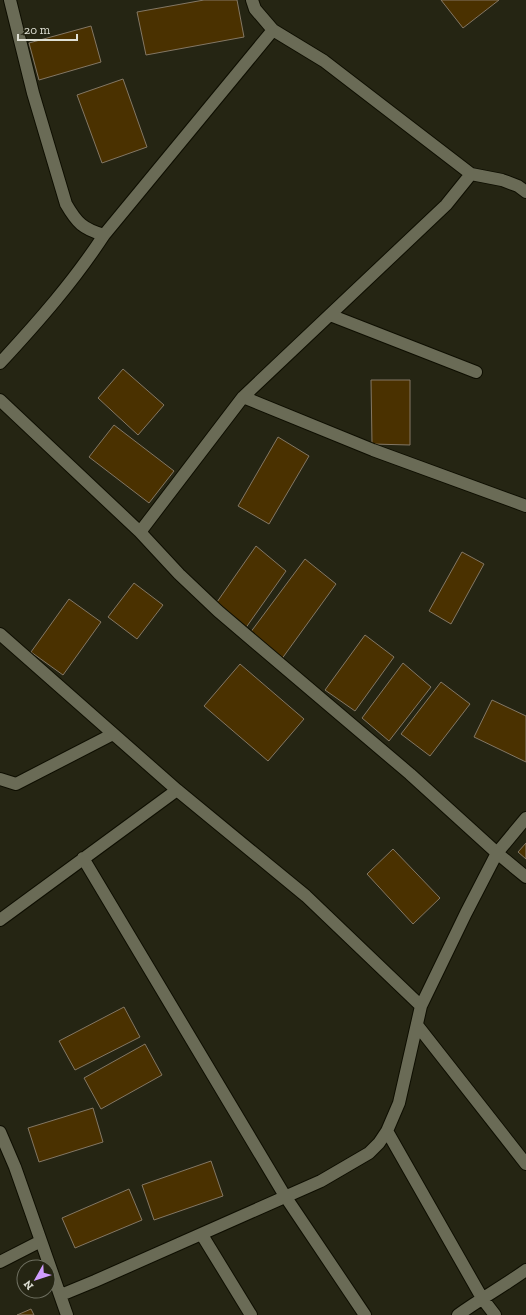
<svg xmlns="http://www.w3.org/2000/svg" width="526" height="1315" font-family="'Zilla Slab',serif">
	<rect width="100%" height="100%" fill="#252513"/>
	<!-- building -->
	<path fill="#4a3100" stroke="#837764" d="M204 0H237L244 37 146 55 137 12Z
		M441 0H499L463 28Z
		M91 26 101 62 39 80 29 43Z
		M123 79 147 147 102 163 77 95Z
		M123 369 164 405 138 435 98 398Z
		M371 380H410V445L372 444Z
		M114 425 174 471 149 503 89 457Z
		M278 437 309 456 269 524 238 506Z
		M256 546 286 571 245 629 217 602Z
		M462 552 484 564 451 624 429 611Z
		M305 559 336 584 281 660 250 633Z
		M134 583 163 605 137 639 108 617Z
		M69 599 101 622 63 675 31 652Z
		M365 635 394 657 355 711 325 690Z
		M403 663 431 687 389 741 362 718Z
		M240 664 304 719 268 761 204 706Z
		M441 682 470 704 430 756 401 734Z
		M492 700 526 716V762L474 737Z
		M526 843V859L518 852Z
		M393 849 440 898 413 924 367 874Z
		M124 1007 140 1037 75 1070 59 1041Z
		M145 1044 162 1075 101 1109 84 1078Z
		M93 1108 103 1142 39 1162 28 1128Z
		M211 1161 223 1196 154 1220 142 1185Z
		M129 1189 142 1220 75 1248 62 1218Z
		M31 1309 34 1315H17Z"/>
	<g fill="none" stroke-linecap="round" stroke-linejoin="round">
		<!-- street casing -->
		<g stroke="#0e0e01" stroke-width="14">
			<path id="street" d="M10 0 33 93 66 204C77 223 83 229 104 235
				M252 0 255 9 273 30 324 61 471 174 502 180 518 186 526 192
				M330 315 476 372
				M0 363C38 322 74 281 104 235L273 30
				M243 397 373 450 526 506
				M0 400 140 532 179 574 218 611 410 774 497 853 526 877
				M140 532 243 397 446 205 471 174
				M0 634 177 790 306 896 421 1006
				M0 779 16 784 113 734
				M83 858 285 1196 365 1315
				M0 920 177 790
				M417 1025 526 1164
				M387 1131 482 1298 495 1315
				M0 1132 15 1167 67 1315
				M202 1235 251 1315
				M0 1262 41 1241
				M61 1295 95 1281 321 1181 369 1153 379 1143 387 1131 399 1103 421 1006 466 913 497 853 526 818
				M458 1315C480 1299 504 1286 526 1270"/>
		</g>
		<!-- street -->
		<use href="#street" stroke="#6a6b56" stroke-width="12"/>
	</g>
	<!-- north arrow -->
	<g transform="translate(36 1279) rotate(231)"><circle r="19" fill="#252513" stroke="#6f7061"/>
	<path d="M0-3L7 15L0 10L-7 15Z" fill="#d09dff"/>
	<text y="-6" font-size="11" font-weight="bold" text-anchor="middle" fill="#dfe0d5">N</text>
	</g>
	<!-- scale -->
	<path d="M18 34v6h59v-6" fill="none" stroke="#dfe0d5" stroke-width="2"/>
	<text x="24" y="34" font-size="12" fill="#dfe0d5" stroke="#252513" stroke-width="3" paint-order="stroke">20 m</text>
</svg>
